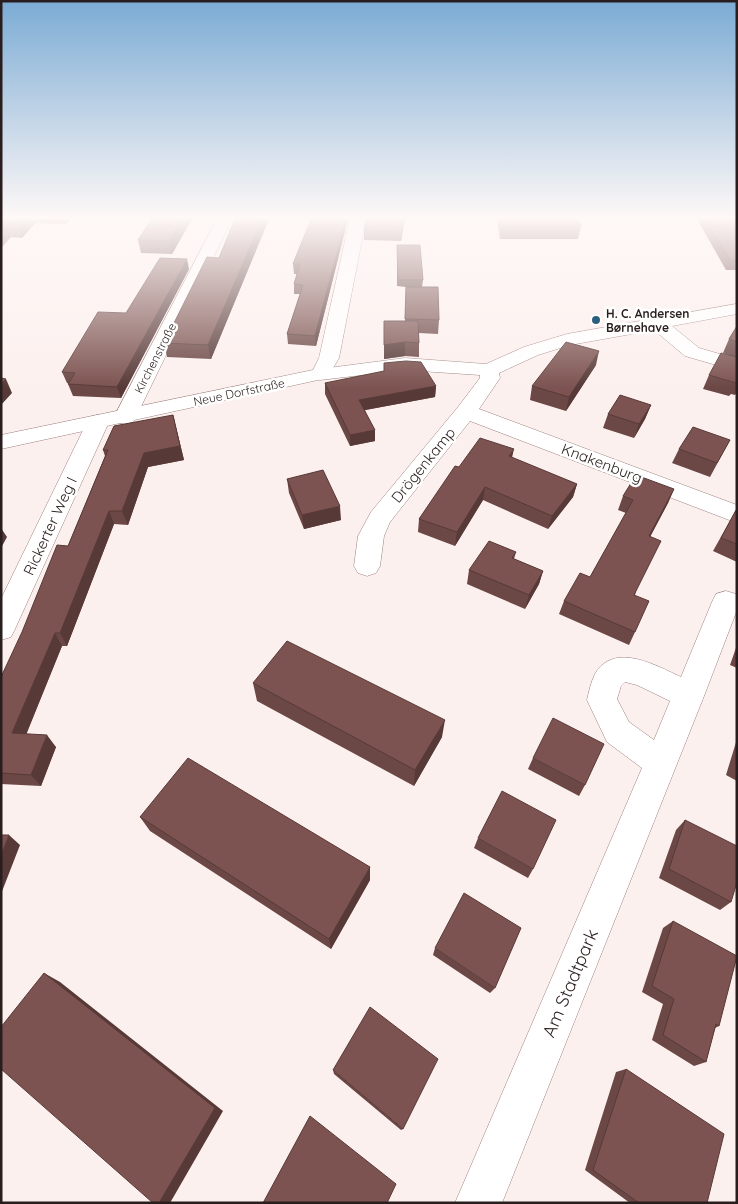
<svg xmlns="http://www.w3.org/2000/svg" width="738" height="1204" font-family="Quicksand,sans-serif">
	<rect width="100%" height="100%" fill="#fcf0ee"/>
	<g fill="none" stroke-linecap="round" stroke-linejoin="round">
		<!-- minor casing -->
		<g stroke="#9c817e" stroke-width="1">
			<path id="minor" d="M217 219H232L136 417 133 422 125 424 117 422 114 417Z
				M737 304V314L672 326 699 348 737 359V371L685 356 654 330 570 345 538 355 499 373 500 378 479 409 737 505V523L470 421 390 522 384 536 380 566 376 573 367 576 358 573 354 566 358 536 371 512 458 407 480 378V375L405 370 320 380 313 378 310 374 313 370 405 358 486 364 524 347 567 334Z
				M98 415 106 417 109 422 15 629 11 637 1 640V599L87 422 90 417Z
				M726 591 736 594 737 610 704 696 502 1203H455L642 768 607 742 587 700C589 691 591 682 595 674 614 641 657 666 681 677L712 602 716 594ZM625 682 637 685 670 701 654 740 629 722 617 699 621 686Z"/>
		</g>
		<!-- tertiary casing -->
		<g stroke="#9c817e" stroke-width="1">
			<path id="tertiary" d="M350 219H366L339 358 327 378 1 449V435L313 370 319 358Z"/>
		</g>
		<!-- minor -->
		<use href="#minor" fill="#fff" fill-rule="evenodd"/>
		<!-- tertiary -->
		<use href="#tertiary" fill="#fff" fill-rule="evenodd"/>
	</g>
	<!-- wall -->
	<path fill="#6b4745" d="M1 219H70L66 224 35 223 22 238 11 237Z
		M192 219 172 254 141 253 138 240Z
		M233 219H269L211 359 167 357 164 343 219 258 234 220Z
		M297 219H348L316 346 288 344 287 334 300 294H294V284L297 274H294L293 264 311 220Z
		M366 219H405L401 241 364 240V230Z
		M497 219H578L581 226 578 239H500Z
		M697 219H737V270H726Z
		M397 245 423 280 422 287 439 320 438 334 419 333V357L405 356 384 359V321H405L406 287 397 286Z
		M189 269 121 398 73 396 68 384 69 383H67L62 372 126 313Z
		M737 326V392L735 395 731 394 729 396 703 389 709 375 729 355 723 353 729 339Z
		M596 365 566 411 530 400 532 386Z
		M325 383 436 386 435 397 365 410 375 441 350 446 325 394Z
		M651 405 645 419 634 438 603 428 608 414Z
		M173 415 184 460 148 467 128 525 114 524 67 646H62L26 734 56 747 41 786 1 784V677L68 546 105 456 103 450Z
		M730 440 710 477 672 463 679 449Z
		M512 458 577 484 573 497 548 529 483 500 455 546 418 532 419 519 459 467Z
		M287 479 341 520 304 529 289 493Z
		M674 489 668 503 650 537 635 595V632L629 645 559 614 564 601 590 577 626 513 618 510 623 496Z
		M736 510 737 511V562L713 551Z
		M516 552 514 559 543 571 539 584 525 609 467 584 469 570Z
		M737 645V668L730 665Z
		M253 683 442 737 414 786 257 701Z
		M737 739V781L726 775Z
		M533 758 585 785 579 796 528 769Z
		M140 817 370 880 331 949 150 831Z
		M685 820 731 902 720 910 659 878 676 830Z
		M478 838 533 869 528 878 474 848Z
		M673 921 719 1026 715 1028 706 1062 694 1066 652 1040 663 1004 642 992 663 928Z
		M435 948 495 988 490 993 433 955Z
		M626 1069 707 1203H630L585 1170 616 1072Z
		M333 1070 403 1129 401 1130 334 1074Z"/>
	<!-- shaded-wall -->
	<path fill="#573a38" d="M19 219H34L35 223 22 238 16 222Z
		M64 219H70L66 224Z
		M182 219H192L172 254 169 241Z
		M262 219H269L211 359 208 345Z
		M346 219H348L316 346 315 336Z
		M403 219H405L401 241V232Z
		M5 222 11 237 1 248V226Z
		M187 259 189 269 121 398 117 387Z
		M405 342V356L384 359V345Z
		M599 351 596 365 566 411 569 397Z
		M6 379 12 393 1 405V384Z
		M436 386 435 397 360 411 359 400Z
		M651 405 645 419 634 438 639 424Z
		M173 415 184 460 148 467 128 525 122 511 144 453Z
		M375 430V441L350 446V435Z
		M514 449 511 462 509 456Z
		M577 484 573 497 548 529 552 516Z
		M485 487 483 500 455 546 457 532Z
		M674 489 668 503 643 550 649 536Z
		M340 506 341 520 304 529 302 515Z
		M109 511 114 524 67 646 60 633Z
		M1 528 7 537 1 548Z
		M543 571 539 584 525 609 529 595Z
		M55 633 62 646 22 745 12 733Z
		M445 720 442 737 414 786 415 770Z
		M47 735 56 747 41 786 31 775Z
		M9 835 20 845 1 894V855Z
		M370 867V880L331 949 329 939Z
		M44 973 60 982 223 1111 170 1203H159Z"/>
	<!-- building -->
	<path fill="#7c5350" stroke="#573a38" d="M1 219H19L16 222H5L1 226Z
		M152 219H182L169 241 138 240Z
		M235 219H262L208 345 164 343 207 257 219 258Z
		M311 219H346L315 336 287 334 303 285 294 284 300 264H293Z
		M366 219H403L401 232 364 230Z
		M501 219H578L581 226H502Z
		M705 219H736L737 221V260H730Z
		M397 245H420L423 280H398Z
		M160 258 187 259 117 387 68 384 75 373 62 372 98 312 126 313Z
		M406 287H438L439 320 405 319Z
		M384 321H418L419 343 405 342 384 345Z
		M737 326V342L729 339Z
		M566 342 599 351 569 397 532 386Z
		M721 353 737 357V381L736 383 709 375Z
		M406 361 421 362 436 386 359 400 375 430 350 435 325 383 384 371V363Z
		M1 378 6 379 1 384Z
		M620 395 651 405 639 424 608 414Z
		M173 415 180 446 144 453 122 511H109L60 633H55L12 733 47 735 31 775 1 773V677L22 632 57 545 68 546 108 450H103L114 426Z
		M693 427 730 440 717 463 679 449Z
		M480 438 514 449 509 456 577 484 552 516 485 487 457 532 419 519 455 466 459 467Z
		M323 470 340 506 302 515 287 479Z
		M636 475 674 489 649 536 661 541 634 595 649 601 635 632 564 601 580 573 590 577 633 500 623 496Z
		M736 510 737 511V544L721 538Z
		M489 541 516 552 512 558 543 571 529 595 469 570Z
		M287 641 445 720 415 770 253 683Z
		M553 718 604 744 585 785 533 758Z
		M188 758 370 867 329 939 140 817Z
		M502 791 556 820 533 869 478 838Z
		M685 820 737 846V882L731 902 669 869Z
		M1 835H9L1 855Z
		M464 893 521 928 495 988 435 948Z
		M673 921 737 956 719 1026 716 1024 706 1062 663 1035 674 999 652 986Z
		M44 973 215 1108 159 1203H153L1 1069V1027Z
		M370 1007 438 1059 403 1129 333 1070Z
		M626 1069 724 1134 707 1203H639L593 1170Z
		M310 1116 396 1184 387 1203H263Z"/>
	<!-- sky -->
	<linearGradient id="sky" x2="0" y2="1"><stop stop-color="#7babd4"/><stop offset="0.56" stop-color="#fef8f7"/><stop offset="1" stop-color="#fef8f7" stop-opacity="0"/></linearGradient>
	<rect width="738" height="388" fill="url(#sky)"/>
	<!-- markers -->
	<circle fill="#2c5f7c" stroke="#fff" stroke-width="2" cx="596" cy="320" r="5"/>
	<g text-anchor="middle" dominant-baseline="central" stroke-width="5" stroke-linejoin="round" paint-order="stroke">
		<!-- far-poi labels -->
		<g font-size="12" font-weight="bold" fill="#291e1d" stroke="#fff" text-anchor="start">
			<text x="606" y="313">H. C. Andersen<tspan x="606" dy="14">Børnehave</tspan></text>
		</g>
		<!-- far-street labels -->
		<g font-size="12" fill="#291e1d" stroke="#fff">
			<text transform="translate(155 358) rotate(-63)">Kirchenstraße</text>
			<text transform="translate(239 392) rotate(-12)">Neue Dorfstraße</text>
		</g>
		<!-- street labels -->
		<g font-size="15" fill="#291e1d" stroke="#fff">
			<text transform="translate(602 463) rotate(21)">Knakenburg</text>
			<text transform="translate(423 465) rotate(-51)">Drögenkamp</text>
			<text transform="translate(50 526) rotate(-65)">Rickerter Weg I</text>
		</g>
		<!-- near-street labels -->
		<g font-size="18" fill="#291e1d" stroke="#fff">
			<text transform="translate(570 983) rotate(-67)">Am Stadtpark</text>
		</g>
	</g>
	<!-- border -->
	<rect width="738" height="1204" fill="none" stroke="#291e1d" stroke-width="5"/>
</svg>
